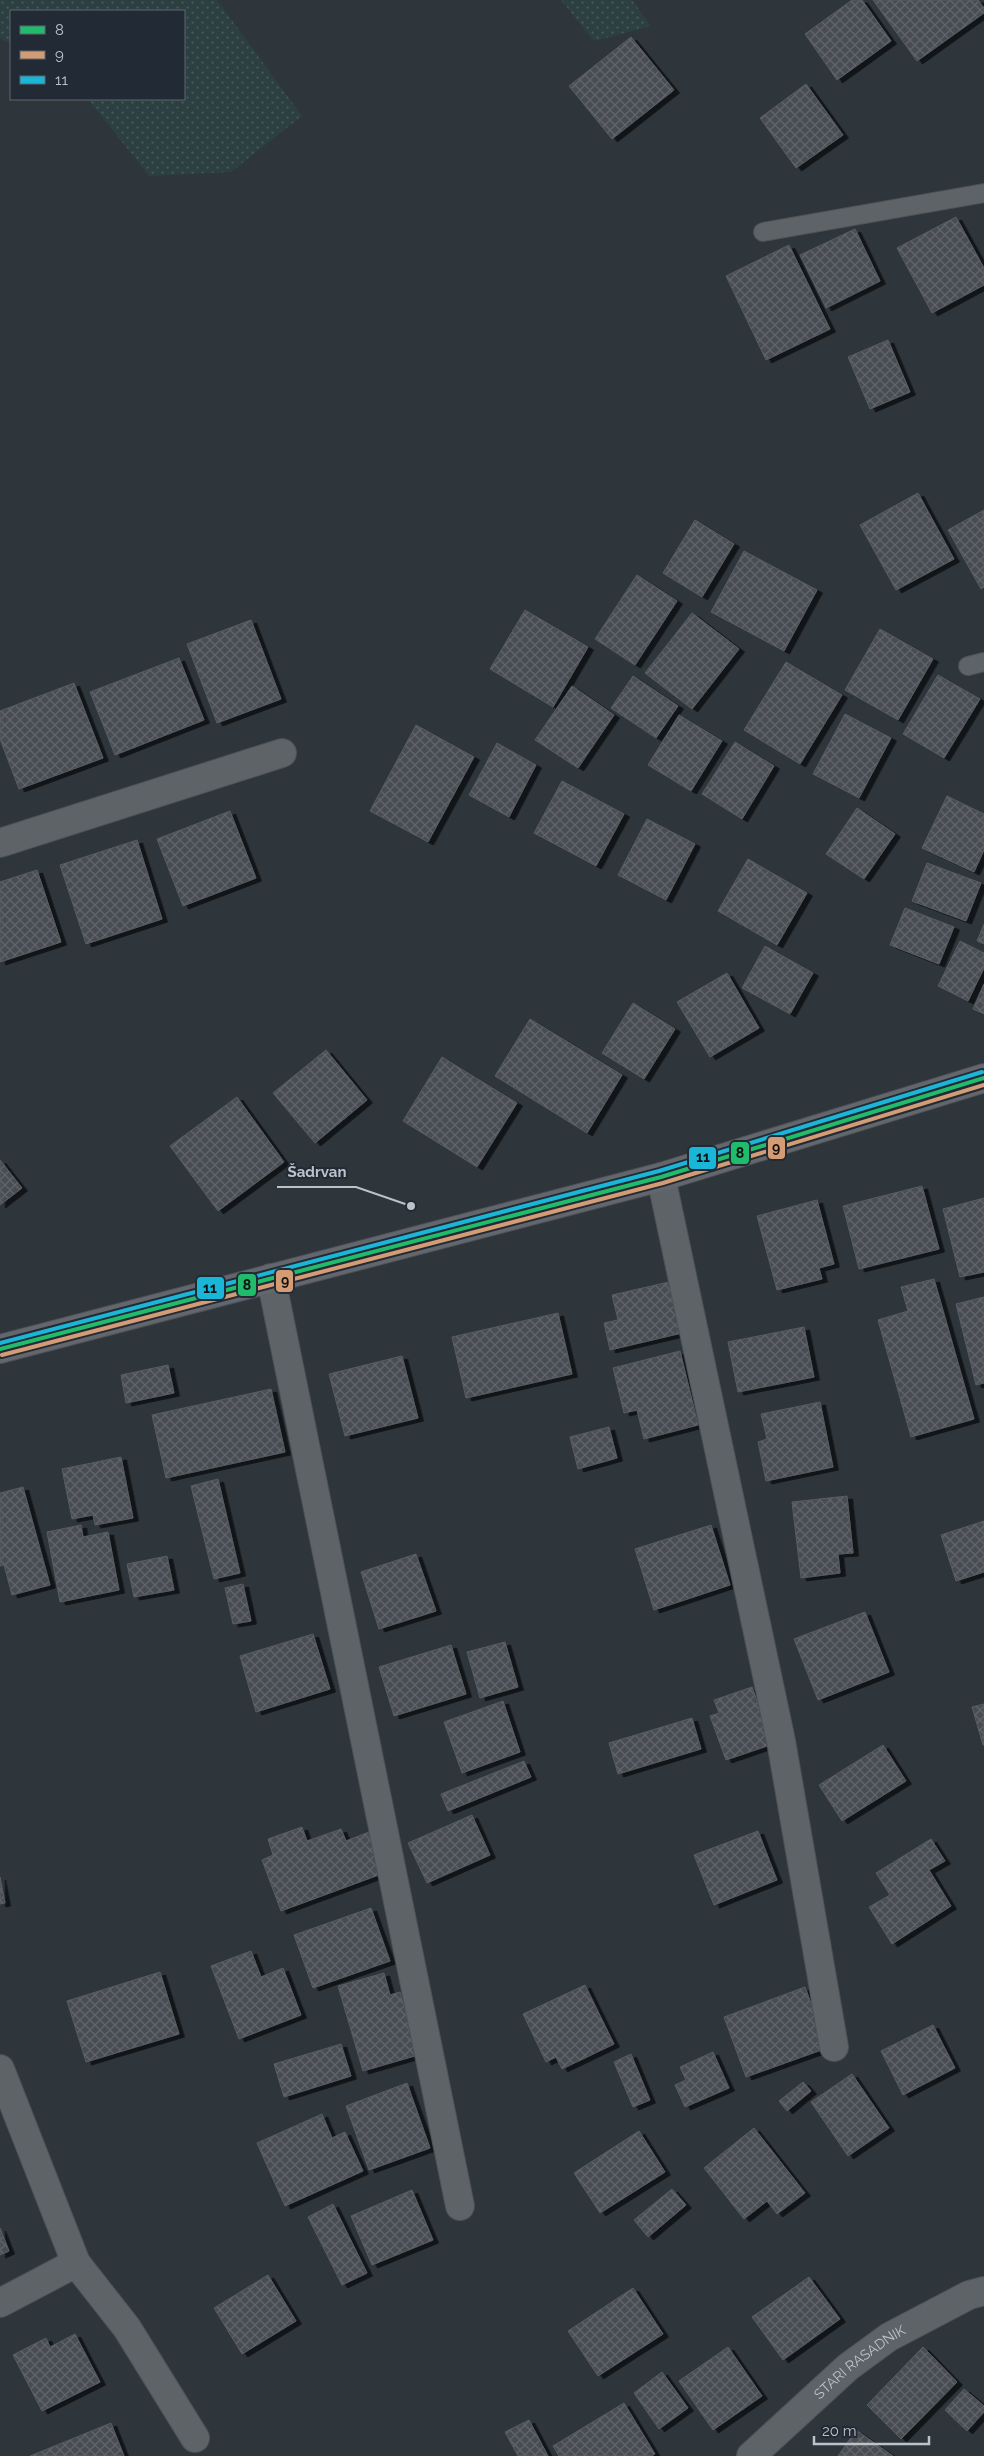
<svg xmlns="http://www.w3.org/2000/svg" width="984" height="2456" font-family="Raleway,sans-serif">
	<defs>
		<pattern id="grass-dots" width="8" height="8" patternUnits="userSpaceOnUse" patternTransform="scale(1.25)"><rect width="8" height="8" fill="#2c4041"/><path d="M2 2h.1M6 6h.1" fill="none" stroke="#485a5b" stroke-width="1.8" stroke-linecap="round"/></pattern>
		<pattern id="building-cross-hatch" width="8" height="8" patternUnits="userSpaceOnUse" patternTransform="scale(1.25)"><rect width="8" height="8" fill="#484d52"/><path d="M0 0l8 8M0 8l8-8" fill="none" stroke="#60656a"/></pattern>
		<filter id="shadow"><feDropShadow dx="5.5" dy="3" stdDeviation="0" flood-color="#0009"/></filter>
	</defs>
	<rect width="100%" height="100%" fill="#2e353b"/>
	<!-- grass -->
	<path fill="url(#grass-dots)" d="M0 0H217L302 116 231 172 149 176 88 99H184V11H11V43L0 39Z
		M561 0H632L651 26 594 41Z"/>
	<!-- building -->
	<path fill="url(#building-cross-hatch)" stroke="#575c62" filter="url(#shadow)" d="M852 0H862L891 41 837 80 805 34Z
		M873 0H978L984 8V13L917 61Z
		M631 37 674 90 612 139 569 86Z
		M806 84 843 135 796 168 760 118Z
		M956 217 984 268V285L932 313 897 248Z
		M855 229 880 281 826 308 800 255Z
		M789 245 830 329 766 360 726 276Z
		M888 340 910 392 870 409 848 357Z
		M918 493 954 559 896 590 860 525Z
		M984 510V587L981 589 948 530Z
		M695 520 734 544 702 597 663 573Z
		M744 551 817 590 784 651 711 612Z
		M637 575 677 601 635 665 595 639Z
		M525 610 588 647 553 707 490 669Z
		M692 613 739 649 692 709 645 673Z
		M251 620 281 699 217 723 187 644Z
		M880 629 933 659 898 720 845 690Z
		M179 658 204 720 115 755 90 692Z
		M786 662 842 695 800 764 744 730Z
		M938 675 980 699 944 758 903 734Z
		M633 676 678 706 656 738 611 708Z
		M74 683 103 758 19 789 0 739V711Z
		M572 686 614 715 578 768 535 740Z
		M845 714 891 738 859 798 813 774Z
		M679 715 722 741 691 791 648 765Z
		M416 725 474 757 428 842 370 811Z
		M735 742 774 766 742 819 702 794Z
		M497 743 536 765 509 817 469 795Z
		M562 781 624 814 596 866 534 833Z
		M947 796 984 814V850L974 872 922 848Z
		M857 808 895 834 864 879 826 854Z
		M230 811 256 878 183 906 157 839Z
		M647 819 695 844 666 900 618 875Z
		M137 840 162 919 86 944 60 865Z
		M748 859 807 893 777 945 718 911Z
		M927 863 981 883 966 921 912 901Z
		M37 870 61 942 0 962V882Z
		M905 908 954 927 939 964 890 945Z
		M984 924V944L977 941Z
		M960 941 984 953V968L968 1001 938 986Z
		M765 946 813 973 790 1014 742 988Z
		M727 973 759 1028 710 1057 677 1002Z
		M984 984V1014L973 1009Z
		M633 1003 675 1029 644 1079 602 1053Z
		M530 1019 622 1075 587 1133 495 1076Z
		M326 1050 367 1100 315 1143 273 1093Z
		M442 1057 517 1103 477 1167 403 1121Z
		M237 1097 284 1162 218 1211 170 1146Z
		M0 1160 22 1188 0 1205Z
		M922 1186 939 1249 859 1269 843 1206Z
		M984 1198V1272L960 1277 943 1209Z
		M817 1200 834 1264 819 1268 822 1279 777 1290 757 1216Z
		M934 1279 974 1419 911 1437 878 1320 908 1311 901 1287Z
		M669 1282 682 1333 610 1350 604 1323 618 1320 612 1295Z
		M984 1297V1383L976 1385 956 1304Z
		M558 1313 572 1374 466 1398 452 1337Z
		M804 1327 814 1377 738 1392 728 1342Z
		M680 1351 698 1425 644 1439 637 1410 624 1413 613 1368Z
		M402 1356 418 1418 345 1436 329 1374Z
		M168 1365 174 1393 126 1403 121 1375Z
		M271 1389 285 1452 166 1478 152 1415Z
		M820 1402 833 1467 766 1481 758 1442 767 1439 761 1414Z
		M609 1427 617 1458 578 1469 570 1437Z
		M121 1457 133 1518 95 1525 93 1515 72 1519 62 1469Z
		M218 1479 240 1573 214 1579 191 1486Z
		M23 1487 50 1585 12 1595 4 1565 0 1566V1493Z
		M847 1496 853 1553 838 1554 840 1573 801 1578 792 1502Z
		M984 1521V1572L956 1581 941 1535Z
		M81 1525 83 1537 108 1532 119 1590 60 1602 47 1532Z
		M711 1525 730 1585 654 1610 635 1549Z
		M416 1554 436 1611 379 1629 361 1572Z
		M167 1556 174 1590 134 1597 127 1564Z
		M243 1584 251 1621 233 1624 225 1588Z
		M865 1612 889 1672 818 1700 794 1639Z
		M313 1634 330 1689 256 1712 240 1656Z
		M505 1642 518 1687 480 1698 467 1652Z
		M451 1645 466 1694 394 1716 379 1667Z
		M752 1687 773 1744 726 1760 710 1716 719 1713 714 1700Z
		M503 1701 520 1752 462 1773 444 1722Z
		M984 1704V1745H983L972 1707Z
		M692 1718 701 1749 618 1774 609 1743Z
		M883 1745 906 1781 842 1821 819 1785Z
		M524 1761 531 1777 448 1811 441 1794Z
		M472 1815 490 1855 427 1883 408 1843Z
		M302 1827 307 1841 341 1829 346 1841 369 1832 384 1873 281 1911 262 1860 273 1855 268 1839Z
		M758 1831 777 1880 714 1905 694 1855Z
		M931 1839 945 1861 929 1870 951 1906 892 1944 869 1907 890 1895 876 1873Z
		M0 1877 5 1903 0 1904Z
		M371 1908 390 1961 313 1988 294 1935Z
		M251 1951 261 1977 283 1968 301 2015 239 2039 211 1966Z
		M160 1972 179 2034 86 2062 67 2001Z
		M384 1973 390 1995 400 1992 418 2055 363 2071 338 1986Z
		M585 1985 614 2044 562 2069 556 2057 546 2062 523 2014Z
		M805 1987 827 2048 746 2077 724 2017Z
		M933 2025 955 2068 903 2095 881 2051Z
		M341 2044 351 2076 284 2097 274 2064Z
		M713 2052 729 2088 685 2107 675 2085 686 2080 680 2067Z
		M631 2054 650 2100 633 2107 614 2062Z
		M852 2074 889 2128 848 2156 811 2102Z
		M803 2082 811 2091 787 2111 779 2101Z
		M407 2083 430 2148 369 2170 346 2106Z
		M322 2114 332 2138 345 2132 363 2171 285 2206 257 2143Z
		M754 2128 805 2193 777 2214 767 2201 744 2219 704 2168Z
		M639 2131 665 2172 600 2213 574 2173Z
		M672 2189 686 2205 648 2237 634 2220Z
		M412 2190 433 2240 372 2265 351 2216Z
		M333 2204 367 2273 342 2285 308 2217Z
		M0 2228 9 2251 0 2255Z
		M268 2275 296 2321 242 2354 214 2308Z
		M809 2277 840 2319 783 2360 752 2317Z
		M633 2288 663 2334 598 2376 568 2331Z
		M75 2334 100 2382 42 2411 13 2355 46 2338 50 2347Z
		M728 2347 762 2396 713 2430 679 2381Z
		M923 2347 957 2382 901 2439 867 2405Z
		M662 2372 688 2408 659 2429 634 2393Z
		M964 2389 984 2406V2412L967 2431 945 2410Z
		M624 2403 655 2454 651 2456H559L553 2446Z
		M529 2420 548 2456H518L505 2432Z
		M111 2423 124 2456H30Z
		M856 2430 893 2456H838Z"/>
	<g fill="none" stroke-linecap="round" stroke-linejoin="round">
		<!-- service casing -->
		<g stroke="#4c5155" stroke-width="20">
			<path id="service" d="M763 232 984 193
				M968 666 984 662"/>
		</g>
		<!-- minor casing -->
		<g stroke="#4c5155" stroke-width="30">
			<g id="minor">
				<path d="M0 843 282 753"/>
				<path d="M661 1177 781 1741 834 2047"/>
				<path d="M271 1278 460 2206"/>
				<path d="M0 2069 76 2263 0 2303"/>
				<path d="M76 2263 127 2328 195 2438"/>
				<path id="s1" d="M751 2456 848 2367 889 2337 969 2295 984 2291"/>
			</g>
		</g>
		<!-- secondary casing -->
		<g stroke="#4c5155" stroke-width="30">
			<path id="secondary" d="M0 1349 661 1177 984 1078"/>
		</g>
		<!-- service -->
		<use href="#service" stroke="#5e6368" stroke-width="18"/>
		<!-- minor -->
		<use href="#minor" stroke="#5e6368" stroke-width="28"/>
		<!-- secondary -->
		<use href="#secondary" stroke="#63676d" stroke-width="28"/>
		<!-- bus-1 casing -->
		<g stroke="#222b35" stroke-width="8">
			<path id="bus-1" d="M0 1349 661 1177 984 1078"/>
		</g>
		<!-- bus-2 casing -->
		<g stroke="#222b35" stroke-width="8">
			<path id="bus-2" d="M2 1355 663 1183 984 1085"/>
		</g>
		<!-- bus-3 casing -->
		<g stroke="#222b35" stroke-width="8">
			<path id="bus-3" d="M0 1343 659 1171 982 1072"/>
		</g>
		<!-- bus-1 -->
		<use href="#bus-1" stroke="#20bc6c" stroke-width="4"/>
		<!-- bus-2 -->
		<use href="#bus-2" stroke="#d39c74" stroke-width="4"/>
		<!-- bus-3 -->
		<use href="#bus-3" stroke="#1ab6d8" stroke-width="4"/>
	</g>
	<g text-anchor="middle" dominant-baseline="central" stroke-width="4" stroke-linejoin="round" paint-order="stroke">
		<!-- street labels -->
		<g font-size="14" fill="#bac2ca" stroke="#222b35">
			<text stroke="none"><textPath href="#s1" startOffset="144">STARI RASADNIK</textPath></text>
		</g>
	</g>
	<!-- callouts -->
	<path fill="none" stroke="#bac2ca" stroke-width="2" d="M411 1206L356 1187H277"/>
	<circle fill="#bac2ca" stroke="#222b35" stroke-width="2" cx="411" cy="1206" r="5"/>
	<g font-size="15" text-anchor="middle" font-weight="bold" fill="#bac2ca" stroke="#222b35" stroke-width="4" stroke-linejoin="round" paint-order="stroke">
		<text x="317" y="1177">Šadrvan</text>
	</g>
	<g stroke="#222b35" stroke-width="2">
		<rect x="767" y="1136" width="19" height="24" rx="5" fill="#d39c74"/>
		<rect x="730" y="1141" width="20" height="24" rx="5" fill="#20bc6c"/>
		<rect x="688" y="1146" width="29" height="24" rx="5" fill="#1ab6d8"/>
		<rect x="275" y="1269" width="19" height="24" rx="5" fill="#d39c74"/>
		<rect x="237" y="1273" width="20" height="24" rx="5" fill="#20bc6c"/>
		<rect x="196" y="1276" width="29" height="24" rx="5" fill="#1ab6d8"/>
	</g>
	<g font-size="14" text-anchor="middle" font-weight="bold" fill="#111">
		<text x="776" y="1153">9</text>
		<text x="740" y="1158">8</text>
		<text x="703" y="1162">11</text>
		<text x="285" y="1286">9</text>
		<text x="247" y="1290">8</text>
		<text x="210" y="1293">11</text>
	</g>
	<!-- legend -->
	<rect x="10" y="10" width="175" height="90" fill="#222b35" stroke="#5f6771"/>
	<rect x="20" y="26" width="25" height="8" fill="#20bc6c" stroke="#5f6771"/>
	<text x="55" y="35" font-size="15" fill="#bac2ca">8</text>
	<rect x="20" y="51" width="25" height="8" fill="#d39c74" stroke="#5f6771"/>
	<text x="55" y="60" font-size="15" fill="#bac2ca">9</text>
	<rect x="20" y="76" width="25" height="8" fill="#1ab6d8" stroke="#5f6771"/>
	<text x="55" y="85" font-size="15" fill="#bac2ca">11</text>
	<!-- scale -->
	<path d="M814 2436v8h115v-8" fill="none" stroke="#bac2ca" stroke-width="2.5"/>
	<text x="822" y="2436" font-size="15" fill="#bac2ca" stroke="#222b35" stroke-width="4" paint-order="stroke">20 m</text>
</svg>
